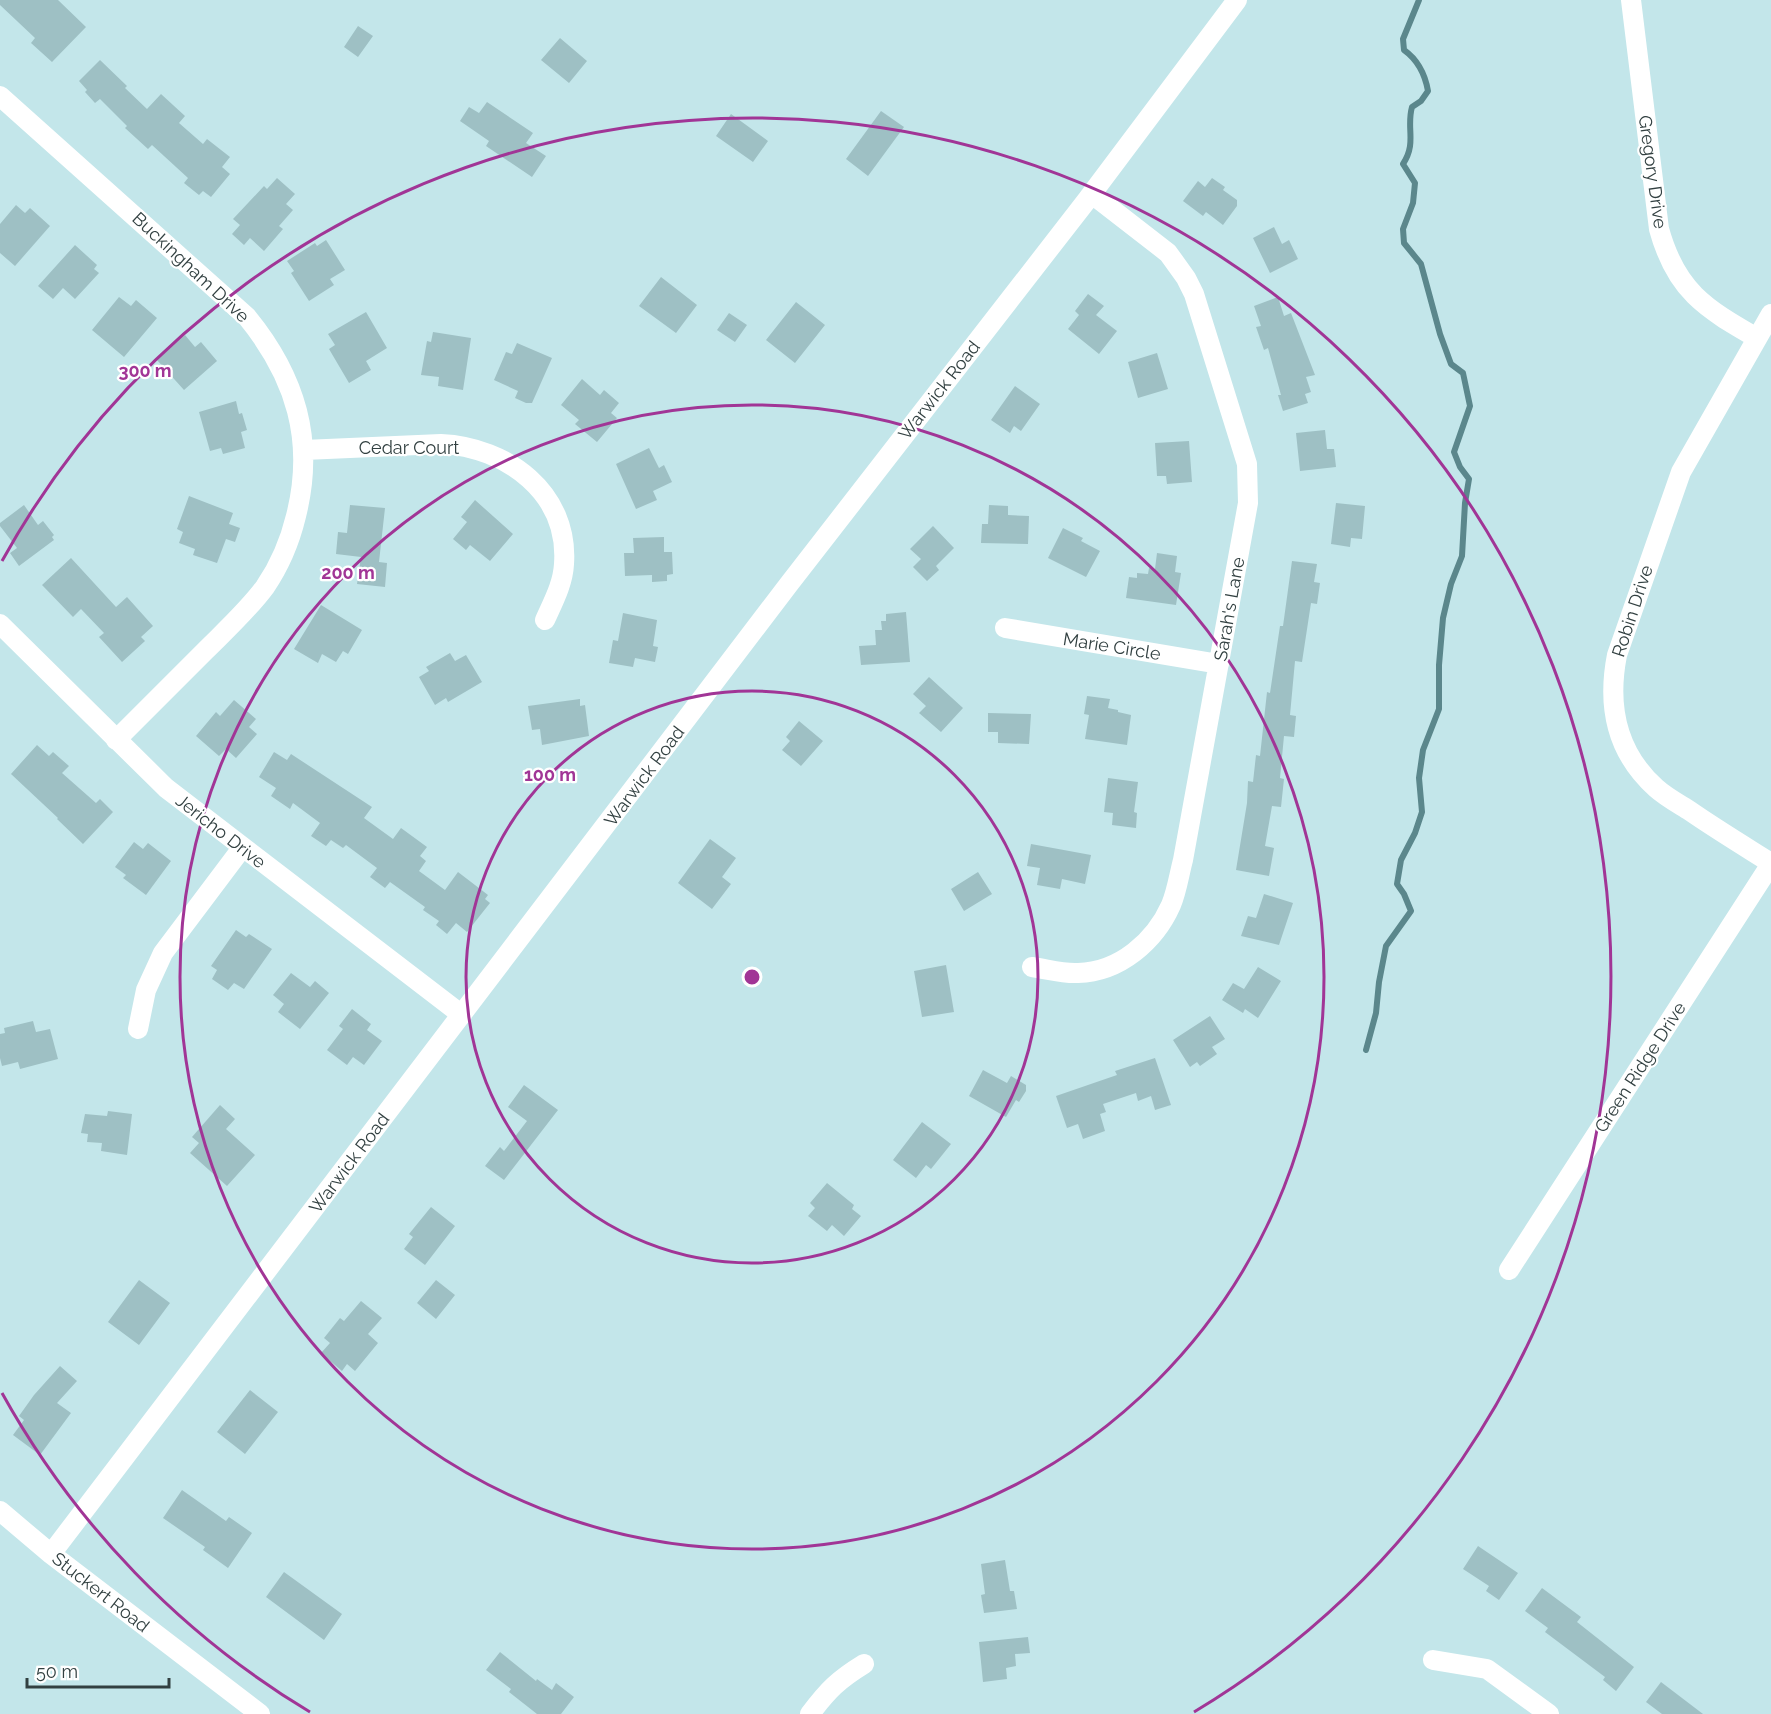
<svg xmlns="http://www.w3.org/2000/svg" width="1771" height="1714" font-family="Raleway,sans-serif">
	<rect width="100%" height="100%" fill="#c3e6ea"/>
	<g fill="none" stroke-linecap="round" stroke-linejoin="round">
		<!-- stream -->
		<path stroke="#5b878c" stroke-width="6" d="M1366 1050 1376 1013 1379 982 1386 946 1411 911 1404 894 1397 884 1401 860 1415 833 1422 812 1419 778 1423 750 1439 709V665L1443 618 1451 584 1462 556 1465 503 1469 479 1460 467 1454 452 1470 406 1463 373 1451 364 1440 334 1421 264 1404 243 1403 229 1413 203 1415 183 1403 164C1417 143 1406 128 1412 107L1421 101 1428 91C1425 74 1418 60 1404 50L1403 39 1419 0"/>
	</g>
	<!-- building -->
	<path fill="#9ec0c4" d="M0 0H58L86 27 52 62 31 43 35 38 0 5Z
		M358 26 373 36 358 57 344 47Z
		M560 38 587 61 569 83 541 60Z
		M100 60 127 86 125 88 147 109 161 94 185 116 179 123 203 144 207 139 230 157 222 167 230 174 211 197 203 191 199 195 184 183 188 178 152 145 148 149 125 128 127 126 100 99 95 103 85 92 87 90 79 81Z
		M487 102 533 133 526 143 546 156 532 177 486 146 489 141 460 121 469 107 479 113Z
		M881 111 904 127 868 176 846 159Z
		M731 114 768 141 753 162 716 136Z
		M277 178 295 194 286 204 293 210 279 226 283 229 264 251 250 238 244 245 232 234 240 225 233 219 264 186 267 189Z
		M1212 178 1225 187 1223 190 1237 200V206L1223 225 1206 212 1203 216 1183 201 1198 181 1205 187Z
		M16 205 25 213 30 208 50 226 15 266 0 253V224Z
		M1274 227 1282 244 1289 240 1298 259 1270 273 1253 238Z
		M326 240 345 270 330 279 334 285 309 301 291 273 294 271 287 261 315 243 317 246Z
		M75 245 97 265 94 269 99 273 75 299 63 288 53 299 38 286Z
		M661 277 697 305 676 333 639 306Z
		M1088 294 1104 306 1096 315 1117 331 1099 354 1068 329 1079 315 1075 311Z
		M119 297 131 306 136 300 157 318 124 357 92 330Z
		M1278 297 1284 316 1291 313 1315 375 1306 377 1311 392 1305 394 1308 403 1283 411 1278 395H1281L1268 348 1264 350 1256 327 1261 326 1254 306Z
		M796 302 825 325 795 363 766 340Z
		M366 312 387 348 366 361 371 370 349 383 329 349 335 345 328 334Z
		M729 313 747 325 735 342 717 330Z
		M433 332 471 338 463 390 438 386 439 377 421 375 427 341 431 342Z
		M185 335 195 347 201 342 217 361 184 390 157 360Z
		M517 343 552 358 532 403H526L515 398 518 391 494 380 506 352 512 354Z
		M1157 353 1168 389 1138 398 1128 362Z
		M582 379 600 395 604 390 619 403 611 413 617 418 597 442 575 424 579 420 561 405Z
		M1015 386 1040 404 1021 431 1014 426 1010 433 991 420Z
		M236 401 239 414 242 413 247 430 241 432 245 448 223 454 221 448 210 451 199 412Z
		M1325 430 1327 449H1334L1336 467 1300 471 1296 433Z
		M1189 441 1192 482 1167 484 1166 476H1157L1155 443Z
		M649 448 659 468 664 465 672 482 653 491 657 500 636 509 616 464Z
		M189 496 233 513 229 524 240 528 235 542 226 539 217 563 193 555 195 549 179 543 183 532 177 529Z
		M475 500 513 534 490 561 470 545 466 550 453 539 467 522 461 517Z
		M1336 503 1365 506 1362 539 1351 538 1350 547 1331 544Z
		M24 505 38 525 43 521 54 535 52 537 54 540 19 566 10 553 17 548 0 526V523Z
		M350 505 385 508 379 562 387 563 385 587 357 584 361 557 336 554 338 532 347 533Z
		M989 505 1008 506V515L1029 516 1028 544 981 543 982 524H988Z
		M933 526 954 548 936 566 939 570 927 581 913 567 921 559 910 549Z
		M1063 528 1083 538 1081 541 1100 551 1086 577 1048 558Z
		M664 537V552H672L673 574 667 575V581L652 582V575L625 576 624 553H634L633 538Z
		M1157 553 1177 556 1175 572 1181 573 1176 605 1126 598 1129 577 1137 578V573L1148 574 1149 568 1155 569Z
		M71 558 116 607 127 597 153 626 141 637 145 641 122 662 99 637 104 633 81 609 73 617 42 585Z
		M1292 561 1317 564 1314 582 1320 583 1317 604 1311 603 1302 662 1295 661 1290 715 1296 716 1294 737 1284 736 1280 778 1284 779 1281 807 1272 806 1265 846 1274 848 1269 876 1236 870 1247 803 1248 781 1253 782 1256 755 1260 756 1267 692 1270 693 1280 626H1283Z
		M321 605 362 630 348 654 343 651 336 662 322 654 318 663 294 649Z
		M906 612 910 662 861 665 859 646 876 645 875 630H882L881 621H886V614Z
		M623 613 657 620 653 646 658 647 655 662 635 658 633 667 609 663 613 640 618 641Z
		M450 653 455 661 466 655 482 682 448 702 446 698 435 705 419 677 429 671 426 667Z
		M929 677 963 708 941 732 919 713 926 706 913 694Z
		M1087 696 1110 699 1108 708 1118 710V712L1131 715 1127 745 1085 739 1089 715 1084 714Z
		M580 699V706L585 705 589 736 542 745 540 729 532 730 528 706Z
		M234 700 256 719 249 727 257 734 236 758 226 749 219 756 196 736 216 712 220 716Z
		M988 713 1031 714 1029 744 998 743V732H988Z
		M799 721 823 741 801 766 782 750 790 741 786 737Z
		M37 745 49 756 53 752 69 766 62 773 96 803 100 799 113 812 83 844 57 819 58 818 11 774Z
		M274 752 287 760 291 754 372 807 364 818 393 839 401 828 427 847 420 856 426 861 419 871 445 890 458 872 488 895 485 899 490 903 467 932 456 923 447 934 436 925 439 921 423 910 425 907 390 882 385 888 370 877 377 868 346 845 343 848 331 840 326 846 311 836 320 823 293 803 290 809 271 796 276 788 259 777Z
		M1108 778 1138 782 1134 812 1137 813 1136 828 1112 825 1113 813 1104 812Z
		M710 839 736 858 722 877 731 884 712 909 678 883Z
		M134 842 143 849 148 843 171 861 146 895 123 878 126 875 115 867Z
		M1031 844 1091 855 1085 884 1062 879 1060 889 1037 885 1040 868 1027 866Z
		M978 872 992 894 964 911 951 889Z
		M1264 894 1293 903 1279 945 1241 936 1248 916 1256 918Z
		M236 930 246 937 249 934 272 949 244 989 234 983 228 990 212 979 217 970 211 966Z
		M946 965 954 1012 922 1017 914 971Z
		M1258 967 1281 981 1258 1018 1245 1009 1243 1013 1222 1000 1233 983 1244 989Z
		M291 973 310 987 315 981 329 993 300 1029 278 1012 284 1004 273 995Z
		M352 1009 371 1024 367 1030 382 1041 364 1065 353 1057 347 1065 327 1050 343 1029 339 1026Z
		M1210 1016 1225 1039 1212 1047 1217 1054 1200 1066 1197 1062 1190 1067 1173 1040Z
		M33 1021 36 1032 50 1029 58 1059 20 1069 18 1062 2 1066 0 1058V1034L5 1033 4 1028Z
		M1155 1058 1171 1105 1155 1110 1151 1096 1138 1101 1136 1093 1103 1104 1106 1112 1100 1114 1105 1131 1083 1139 1078 1124 1067 1128 1056 1096 1117 1075 1115 1071Z
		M983 1070 1007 1083 1011 1076 1026 1085V1091L1019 1102 1016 1100 1006 1117 969 1096Z
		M524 1085 558 1110 504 1180 485 1166 500 1147 504 1151 527 1121 508 1107Z
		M220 1105 235 1119 226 1129 255 1155 227 1186 190 1153 199 1143 192 1137Z
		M108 1111 132 1114 127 1155 101 1151 102 1143 87 1142 88 1134 81 1133 85 1114 107 1116Z
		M922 1122 951 1144 931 1169 926 1165 916 1178 893 1160Z
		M827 1183 854 1205 852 1209 861 1216 844 1236 832 1225 827 1231 808 1216 815 1208 810 1203Z
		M431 1207 455 1226 425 1265 404 1249 413 1237 409 1234Z
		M139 1280 170 1303 139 1345 108 1322Z
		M436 1280 455 1295 436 1319 417 1303Z
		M361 1301 382 1318 368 1334 378 1343 355 1371 347 1364 342 1371 321 1353 330 1343 324 1338 340 1318 344 1321Z
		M60 1366 77 1381 57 1403 71 1413 40 1455 13 1435 24 1420 19 1416 34 1395Z
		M250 1390 278 1412 245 1454 217 1432Z
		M182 1490 226 1521 229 1517 252 1533 228 1568 203 1550 205 1547 163 1518Z
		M1478 1546 1518 1573 1499 1600 1486 1591 1489 1586 1463 1569Z
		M1005 1560 1010 1591H1014L1017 1609 984 1613 981 1595 985 1594 981 1564Z
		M284 1572 342 1614 324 1640 266 1597Z
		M1542 1588 1581 1617 1577 1622 1634 1667 1616 1691 1603 1680 1605 1677 1545 1632 1548 1628 1525 1611Z
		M1028 1637 1030 1653 1015 1654 1016 1666 1006 1668 1007 1679 983 1682 979 1642Z
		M500 1652 536 1681 537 1679 552 1690 556 1683 574 1697 561 1714H537L509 1692 511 1689 486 1670Z
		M1661 1682 1703 1714H1662L1646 1702Z"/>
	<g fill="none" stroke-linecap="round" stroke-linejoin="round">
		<!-- minor -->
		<path stroke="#fff" stroke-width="20" d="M1631 0 1659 229C1676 291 1705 308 1757 338
			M0 96 247 317C296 377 315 441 296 516 290 541 280 565 265 587 248 610 226 630 206 650 176 680 146 710 116 740
			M1771 314 1681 472 1617 655C1607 706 1616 752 1656 788 1666 797 1679 804 1690 811 1716 829 1744 846 1771 863
			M304 450 441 444C507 447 569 493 564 564 563 584 553 602 545 620
			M0 624 166 788 462 1015
			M1005 628 1219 664
			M1032 967C1047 969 1063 974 1078 973 1120 972 1155 941 1171 905 1177 891 1179 875 1183 860L1248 503 1247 464 1194 294 1186 278 1168 253 1092 194
			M138 1029 146 990 163 953 242 848
			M1509 1270 1771 864
			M0 1511 51 1554 260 1714
			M51 1554 789 584 1087 200 1237 0
			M1433 1660 1487 1669 1549 1714
			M810 1714C828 1690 838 1680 864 1664"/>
	</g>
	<!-- distance rings -->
	<g fill="none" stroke="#a13596" stroke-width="3">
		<circle cx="752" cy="977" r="286"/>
		<circle cx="752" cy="977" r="572"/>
		<path d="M310 1712A858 858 0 0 1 2 1393M2 561A858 858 0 1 1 1194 1712"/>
	</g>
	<g text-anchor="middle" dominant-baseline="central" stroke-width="4.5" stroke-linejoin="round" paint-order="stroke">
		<!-- street labels -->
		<g font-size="18" fill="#324041" stroke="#fff">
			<text transform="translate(1653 172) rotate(82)">Gregory Drive</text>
			<text transform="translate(191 267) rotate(43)">Buckingham Drive</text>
			<text transform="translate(939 390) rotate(-52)">Warwick Road</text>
			<text x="409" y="447">Cedar Court</text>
			<text transform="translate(1229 609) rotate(-80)">Sarah's Lane</text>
			<text transform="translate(1632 611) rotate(-72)">Robin Drive</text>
			<text transform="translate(1112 646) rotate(9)">Marie Circle</text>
			<text transform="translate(644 776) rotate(-53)">Warwick Road</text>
			<text transform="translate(221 831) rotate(38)">Jericho Drive</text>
			<text transform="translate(1640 1067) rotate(-57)">Green Ridge Drive</text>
			<text transform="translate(349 1163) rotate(-53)">Warwick Road</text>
			<text transform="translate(101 1592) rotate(38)">Stuckert Road</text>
		</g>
	</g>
	<circle cx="752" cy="977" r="9" fill="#a13596" stroke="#fff" stroke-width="3"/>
	<g font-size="18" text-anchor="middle" font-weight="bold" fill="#a13596" stroke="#fff" stroke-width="4.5" stroke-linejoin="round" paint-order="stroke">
		<text x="145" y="377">300 m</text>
		<text x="348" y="579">200 m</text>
		<text x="550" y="781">100 m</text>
	</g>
	<!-- scale -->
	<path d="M27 1678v9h142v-9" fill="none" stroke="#324041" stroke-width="3"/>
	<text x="36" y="1678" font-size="18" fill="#324041" stroke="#ffffff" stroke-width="4.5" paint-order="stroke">50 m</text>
</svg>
